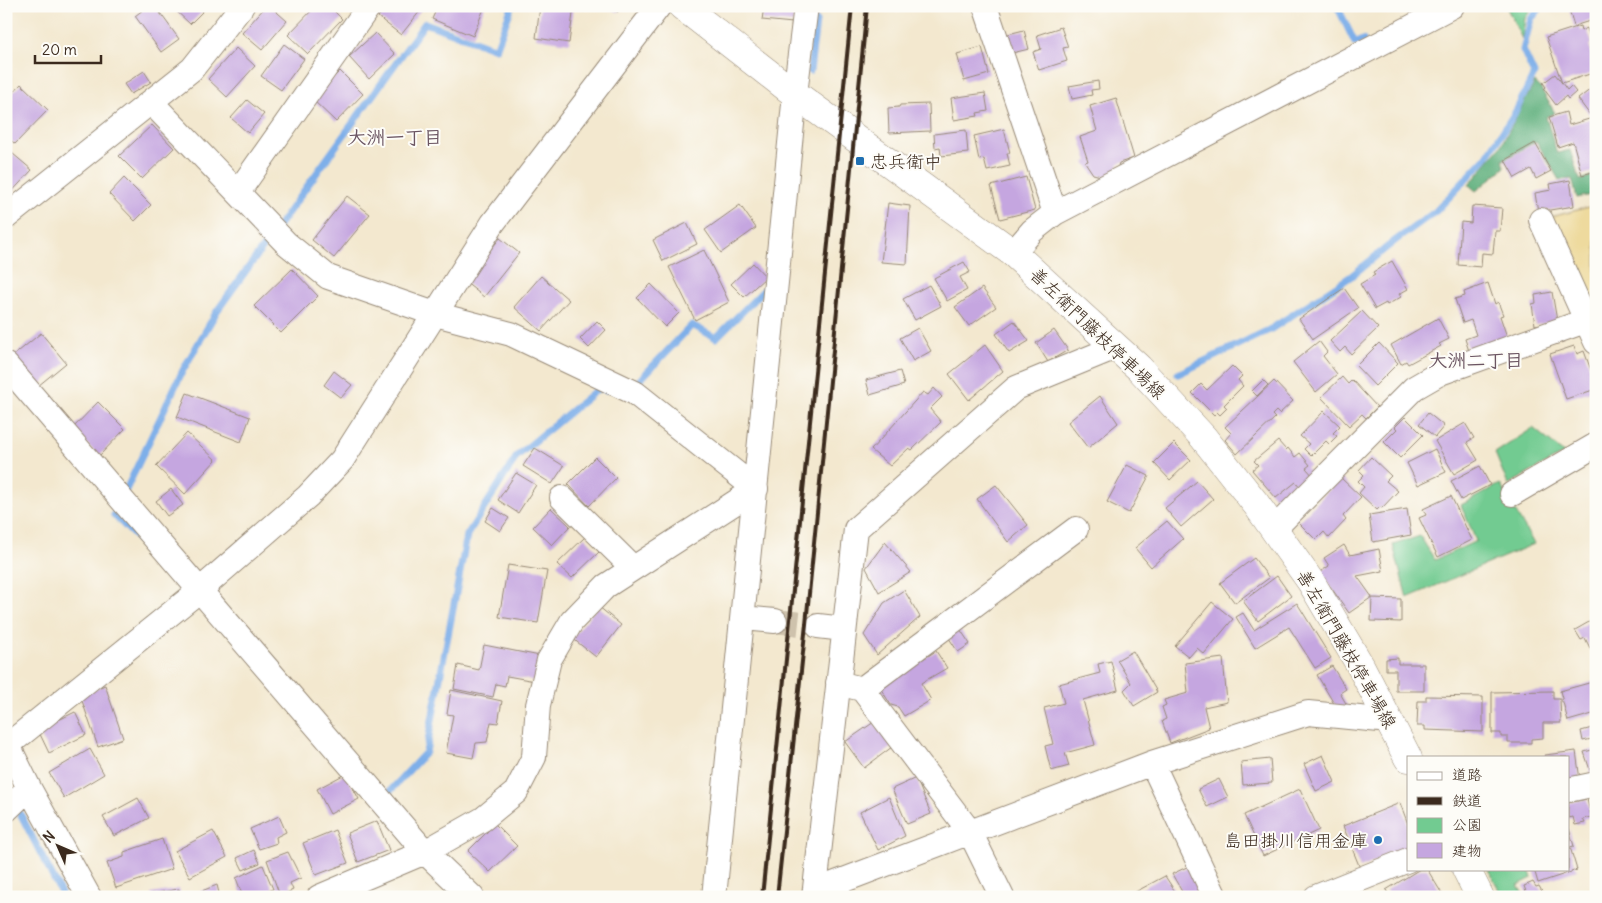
<svg xmlns="http://www.w3.org/2000/svg" width="1602" height="903" font-family="Delius,'Klee One',sans-serif">
	<rect width="100%" height="100%" fill="#fdfcf7"/>
	<filter id="ink" filterUnits="userSpaceOnUse"><feTurbulence type="fractalNoise" baseFrequency=".02" numOctaves="2"/><feDisplacementMap in="SourceGraphic" scale="10" xChannelSelector="R" yChannelSelector="G"/><feConvolveMatrix kernelMatrix="1 2 1 2 8 2 1 2 1" color-interpolation-filters="sRGB"/></filter>
	<filter id="wash" filterUnits="userSpaceOnUse"><feTurbulence type="fractalNoise" baseFrequency=".0096" numOctaves="4" result="noise"/><feDisplacementMap in="SourceGraphic" scale="20" xChannelSelector="R" yChannelSelector="G"/><feGaussianBlur stdDeviation="1.12" result="paint"/><feColorMatrix in="noise" values="0 0 0 0 0 0 0 0 0 0 0 0 0 0 0 0 0 1.4 0 .05"/><feComposite in="paint" operator="in"/></filter>
	<g filter="url(#wash)">
		<rect width="100%" height="100%" fill="#f3e8cf"/>
		<!-- green -->
		<path fill="#72cb91" stroke="#567a58" d="M1506 6H1534L1525 18 1522 39Z
			M1533 428 1564 453 1508 485 1495 453Z
			M1500 484 1534 544 1407 598 1393 545 1420 536 1435 560 1476 541 1461 505Z
			M1489 869H1529L1532 878 1518 885 1524 896 1502 897Z"/>
		<!-- forest -->
		<path fill="#5daf7b" stroke="#4c6c4c" d="M1535 82 1540 87 1555 113 1546 117 1557 153 1570 150 1580 180 1596 174V194L1577 198 1572 179 1559 180 1536 141 1503 160 1505 167 1476 191 1469 185 1500 147Z"/>
		<!-- sand -->
		<path fill="#eeda9e" stroke="#94825e" d="M1596 205V306L1585 305 1551 217Z"/>
		<g fill="none" stroke-linecap="round" stroke-linejoin="round">
			<!-- stream -->
			<path stroke="#7eafe9" stroke-width="7" d="M1337 6 1355 43 1363 40
				M810 71 816 21
				M1178 374 1271 329 1350 277 1396 240 1436 211 1486 158 1516 111 1534 74 1523 50 1531 19 1542 6
				M633 387 692 325 716 338 765 289
				M154 555 114 515 183 370 217 311 425 23 496 49 512 6
				M6 786 63 897
				M391 790 426 752 467 535 517 456 600 387 605 390"/>
		</g>
		<g id="blocks">
			<!-- building -->
			<path fill="#c5a6e0" d="M148 6H155L179 39 161 52 135 16Z
				M173 6H208L190 24 172 7Z
				M266 6H270L287 21 262 50 242 33Z
				M316 6H329L342 19 308 54 288 35Z
				M387 6H424L401 35 378 17Z
				M438 6H485L473 36 432 19Z
				M540 6H574L569 43 536 38Z
				M603 6H619L618 12Z
				M764 6H795L793 23 762 20Z
				M1568 6H1596V19L1574 26Z
				M1580 26 1581 31 1587 28 1592 44 1589 45 1596 65V72L1562 83 1567 90 1571 86 1576 92 1568 99 1566 96 1556 105 1544 89 1546 87 1543 83 1555 74 1562 83 1546 37Z
				M1061 27 1068 47 1063 48 1067 61 1039 70 1033 52 1041 49 1037 35Z
				M1024 30 1029 49 1012 53 1008 34Z
				M375 33 395 54 369 79 349 57Z
				M284 44 304 59 281 90 261 76Z
				M982 47 989 74 964 81 957 54Z
				M236 48 255 66 227 97 208 79Z
				M144 71 151 82 131 94 124 84Z
				M340 71 363 94 336 122 312 99Z
				M1098 81 1099 89 1091 90 1092 95 1072 99 1069 86Z
				M21 84 48 110 15 144 6 136V100Z
				M1596 85V110L1590 115 1578 99Z
				M985 93 988 111 977 113 978 116 954 120 951 98Z
				M1116 98 1134 158 1119 163 1117 170 1105 177 1093 174 1085 162 1088 161 1080 137 1097 131 1090 106Z
				M247 100 264 114 248 133 231 118Z
				M929 104 930 131 889 133 888 108 899 107 900 105Z
				M1566 112 1569 125 1596 117V171L1582 175 1573 142 1558 147 1549 117Z
				M152 125 174 148 142 179 119 156Z
				M1004 129 1010 153H1007L1010 166 987 171 984 159 979 160 974 136Z
				M966 130 968 153 941 156 940 147 935 148 934 134Z
				M1535 143 1551 171 1536 179 1531 169 1515 178 1505 160Z
				M6 148 32 170 6 198Z
				M1026 177 1035 210 1000 219 991 186Z
				M124 178 151 205 135 221 109 194Z
				M1570 180 1574 206 1538 212 1535 193 1551 190 1550 184Z
				M347 196 370 214 334 258 312 240Z
				M888 203 910 206 907 264 881 262Z
				M740 205 756 228 721 253 705 230Z
				M1472 206 1502 208 1500 231H1495L1493 254 1482 253 1481 267 1458 265 1461 222 1471 223Z
				M687 223 697 244 663 261 653 240Z
				M500 238 519 253 484 297 465 282Z
				M704 250 729 302 695 320 669 267Z
				M1392 261 1408 289 1399 294 1401 297 1387 305 1386 303 1375 309 1360 284 1375 275 1373 272Z
				M964 262 970 272 960 277 967 290 947 301 934 278Z
				M753 263 766 277 744 297 731 284Z
				M292 269 318 296 281 333 254 306Z
				M541 276 569 300 541 331 514 307Z
				M1488 283 1495 304 1498 302 1503 315 1500 316 1507 337 1469 351 1465 339 1476 335 1471 320 1463 323 1455 299 1465 296 1464 292Z
				M651 284 679 313 665 327 637 298Z
				M929 285 941 306 915 320 903 299Z
				M982 288 996 307 969 326 955 307Z
				M1344 288 1358 308 1313 339 1299 319Z
				M1552 292 1557 321 1535 325 1532 304 1536 303 1535 295Z
				M1362 311 1378 328 1351 354 1345 347 1340 352 1330 341Z
				M1438 318 1449 339 1439 344 1441 346 1408 364 1406 361 1401 364 1391 345Z
				M597 321 606 330 589 348 580 339Z
				M1014 321 1029 341 1009 353 996 334Z
				M918 328 931 351 913 361 900 338Z
				M1054 330 1068 350 1048 362 1036 343Z
				M41 333 66 363 38 386 13 356Z
				M1319 341 1327 352 1323 356 1337 374 1316 392 1293 362Z
				M1379 343 1398 363 1375 386 1356 366Z
				M985 345 1003 371 969 400 949 374Z
				M1574 346 1577 354 1584 351 1596 384V389L1566 399 1550 354Z
				M1232 366 1242 376 1238 380 1243 386 1224 405 1227 408 1220 415 1217 412 1214 415 1192 393 1201 384 1207 390Z
				M334 371 352 385 341 398 324 385Z
				M900 371 904 385 870 395 866 380Z
				M1342 377 1348 384 1352 380 1377 407 1366 418 1362 414 1349 426 1321 397Z
				M1263 380 1268 385 1257 396 1252 391Z
				M1274 381 1293 401 1279 414 1276 411 1272 415 1275 418 1237 454 1225 440 1231 433 1225 427Z
				M934 388 942 397 930 409 941 422 912 450 909 448 890 466 871 450 923 392 928 395Z
				M187 393 250 417 241 442 177 417Z
				M1100 396 1118 423 1088 448 1068 422Z
				M98 402 125 429 99 456 72 429Z
				M1324 411 1340 426 1333 433 1337 436 1329 444 1326 441 1311 456 1304 449 1309 444 1300 436Z
				M1428 413 1444 426 1435 437 1419 424Z
				M1405 417 1423 435 1400 458 1384 442 1397 429 1395 427Z
				M1465 423 1474 438 1467 442 1478 460 1454 474 1435 441Z
				M187 433 216 460 185 494 156 466Z
				M1278 441 1286 450 1288 448 1295 457 1300 453 1310 465 1306 468 1314 477 1301 488 1296 482 1276 498 1252 470 1258 465 1254 461Z
				M1174 443 1191 460 1170 480 1154 463Z
				M535 448 564 466 552 484 523 466Z
				M1435 449 1446 472 1418 485 1407 463Z
				M595 457 616 478 589 506 568 484Z
				M1371 457 1391 476 1386 481 1398 491 1382 508 1380 507 1377 510 1359 493 1364 487 1358 481 1364 475 1359 470Z
				M1127 465 1149 476 1129 513 1107 502Z
				M1480 466 1490 485 1461 500 1451 481Z
				M516 473 536 485 518 513 498 500Z
				M1341 478 1361 497 1343 516 1346 520 1329 538 1324 532 1316 540 1298 522Z
				M1197 481 1213 499 1181 527 1165 508Z
				M996 485 1028 525 1008 542 977 499Z
				M171 489 183 505 167 516 156 501Z
				M1451 496 1472 540 1438 557 1419 518 1426 515 1423 509Z
				M493 508 509 518 500 531 485 521Z
				M551 508 570 526 552 545 533 527Z
				M1407 509 1411 535 1373 542 1369 515Z
				M1167 521 1183 539 1151 567 1135 548Z
				M585 537 599 552 572 578 557 564Z
				M885 542 911 572 879 592 866 568Z
				M1344 545 1350 555 1379 549 1383 571 1357 576 1372 597 1349 613 1320 572 1329 566 1324 558Z
				M1254 558 1269 578 1235 603 1220 583Z
				M508 565 547 571 538 623 499 617Z
				M1277 576 1291 596 1258 621 1243 601Z
				M904 590 920 617 877 655 864 635 884 603Z
				M1372 598 1401 599V622L1371 621Z
				M1212 602 1233 619 1204 654 1197 648 1189 657 1175 646Z
				M1297 603 1331 658 1315 668 1289 627 1255 648 1236 617 1243 613 1254 630Z
				M598 606 621 625 596 657 572 638Z
				M1596 618V639L1594 640 1596 649 1592 652 1585 638 1581 640 1575 630Z
				M958 626 970 644 958 652 947 635Z
				M484 645 540 656 535 681 507 676 505 686 496 684 493 697 454 689 458 665 479 670Z
				M936 651 947 668 921 683 931 700 904 716 898 707 891 705 879 686Z
				M1133 651 1157 692 1134 706 1124 690 1131 683 1117 660Z
				M1223 658 1227 702 1204 707 1209 728 1170 743 1162 721 1166 719 1162 707 1166 705 1164 700 1188 693 1185 663Z
				M1398 658V664H1424V691H1396V670H1386V659Z
				M1111 661 1118 690 1083 700 1095 745 1065 753 1069 766 1051 771 1045 746 1053 744 1044 708 1064 703 1059 684 1100 673 1098 664Z
				M1332 666 1346 689 1340 693 1348 707H1336L1317 675Z
				M1596 681V713L1568 721 1560 691Z
				M105 685 123 738 98 747 80 695Z
				M451 690 502 701 498 723 491 722 487 742 476 743 473 758 446 753 453 715 447 714Z
				M1553 691V699H1560L1561 723H1543V738L1531 739V743H1508V737H1501V733H1492V692Z
				M1426 696 1483 697V732L1425 730V726H1417L1418 701H1426Z
				M75 712 86 735 49 753 38 730Z
				M874 722 892 747 864 768 845 742Z
				M1596 727V738L1583 741 1581 731Z
				M90 749 104 774 64 798 49 773Z
				M1596 749V778L1593 779 1584 752Z
				M1576 751 1580 780 1568 781V757H1545V755Z
				M1323 755 1335 782 1316 791 1304 764Z
				M1270 759 1272 783 1243 785 1241 762Z
				M345 774 359 799 330 814 317 789Z
				M916 778 931 814 907 824 892 789Z
				M1219 779 1228 797 1207 807 1198 789Z
				M1300 789 1319 830 1263 856 1244 815Z
				M889 797 905 836 878 850 860 812Z
				M138 798 149 818 114 836 103 817Z
				M1587 799 1591 817 1583 819 1585 823 1575 825 1573 817 1568 818V803Z
				M1400 803 1408 824V848L1360 868 1343 826Z
				M279 816 286 832 276 837 277 843 259 849 250 829Z
				M377 821 389 850 358 862 347 833Z
				M495 824 517 846 490 872 468 851Z
				M1569 829 1574 846 1570 847 1577 870 1538 883 1534 869H1568Z
				M335 830 348 863 316 875 303 843Z
				M213 831 227 857 190 877 175 851Z
				M162 839 172 869 116 888 107 863 124 857V852Z
				M254 850 260 863 243 870 237 858Z
				M288 852 301 878 290 883 293 890 280 896 267 860Z
				M263 865 273 889 256 897H243L236 878Z
				M1189 866 1206 897H1185L1172 874Z
				M1420 869H1427L1444 897H1390L1386 890Z
				M1165 876 1176 893 1169 897H1126Z
				M1533 882 1536 887 1539 886 1545 897H1528L1524 886Z
				M217 885 220 897H186Z
				M179 889 181 897H152L151 894Z"/>
		</g>
	</g>
	<g filter="url(#ink)">
		<use href="#blocks" fill-opacity="0" stroke="#978976" stroke-width="1"/>
		<g fill="none" stroke-linecap="round" stroke-linejoin="round">
			<!-- minor-tunnel -->
			<path stroke="#cec2ac" stroke-width="24" stroke-dasharray="24 12" stroke-linecap="butt" d="M775 621 818 626"/>
			<!-- minor casing -->
			<g stroke="#978976" stroke-width="26">
				<path id="minor" d="M985 6 1055 213
					M151 102 286 243 328 277 435 314 511 334 635 393 756 489
					M238 192 369 6
					M6 217 192 69 242 6
					M1541 220 1596 342
					M1013 253 1032 231 1055 213 1452 6
					M6 365 425 852 472 897
					M1512 494 1596 445
					M562 498 633 568
					M1274 529 1414 388 1440 373 1585 321 1596 315
					M743 618 775 621
					M818 626 844 629
					M838 683 862 689 970 832 1002 897
					M862 689 1076 529
					M6 741 29 788 89 897
					M8 745 200 590 308 496 342 460 493 223 659 6
					M1152 763 1215 897
					M1568 790 1596 784
					M6 810 29 788
					M815 891 1152 763 1308 713 1390 721
					M319 897 425 852 483 819 516 792 534 757 538 705 549 660 572 621 606 586 756 489
					M714 897 795 94 806 6
					M814 897 856 529 1016 388 1116 347
					M1316 897 1408 860"/>
			</g>
			<!-- major casing -->
			<g stroke="#978976" stroke-width="29">
				<path id="major" d="M682 6 795 94 1013 253 1139 368 1203 437 1256 504 1311 582 1360 665 1408 758
					M1466 869 1480 897"/>
			</g>
			<!-- minor -->
			<use href="#minor" stroke="#fff" stroke-width="24"/>
			<!-- major -->
			<use href="#major" stroke="#fff" stroke-width="28"/>
			<!-- rail -->
			<path stroke="#3b2a1e" stroke-width="4" d="M762 897 852 6
				M777 897 806 624 867 6"/>
		</g>
	</g>
	<!-- markers -->
	<g fill="#1f6fb2" stroke="#fdfcf7" stroke-width="2">
		<rect x="855" y="156" width="10" height="10" rx="2.5"/>
		<circle cx="1378" cy="840" r="5"/>
	</g>
	<g text-anchor="middle" dominant-baseline="central" stroke-width="4" stroke-linejoin="round" paint-order="stroke">
		<!-- poi labels -->
		<g font-size="18" fill="#3b2a1e" stroke="#fdfcf7" text-anchor="start">
			<text x="870" y="161">忠兵衛中</text>
			<text x="1368" y="840" text-anchor="end">島田掛川信用金庫</text>
		</g>
		<!-- street labels -->
		<g font-size="18" fill="#3b2a1e" stroke="#fdfcf7">
			<text transform="translate(1098 333) rotate(44)">善左衛門藤枝停車場線</text>
			<text transform="translate(1347 649) rotate(60)">善左衛門藤枝停車場線</text>
		</g>
		<!-- neighbourhood labels -->
		<g font-size="19" font-weight="bold" fill="#6b5562" stroke="#fdfcf7">
			<text x="395" y="137">大洲一丁目</text>
			<text x="1476" y="360">大洲二丁目</text>
		</g>
	</g>
	<!-- margin -->
	<rect width="1602" height="903" fill="none" stroke="#fdfcf7" stroke-width="25"/>
	<!-- legend -->
	<rect x="1407" y="756" width="162" height="115" fill="#fdfcf7" stroke="#afa8a0"/>
	<rect x="1417" y="772" width="25" height="8" fill="#ffffff" stroke="#afa8a0"/>
	<text x="1452" y="780" font-size="15" fill="#3b2a1e">道路</text>
	<rect x="1417" y="797" width="25" height="8" fill="#3b2a1e" stroke="#afa8a0"/>
	<text x="1452" y="806" font-size="15" fill="#3b2a1e">鉄道</text>
	<rect x="1417" y="818" width="25" height="15" fill="#72cb91" stroke="#afa8a0"/>
	<text x="1452" y="830" font-size="15" fill="#3b2a1e">公園</text>
	<rect x="1417" y="843" width="25" height="15" fill="#c5a6e0" stroke="#afa8a0"/>
	<text x="1452" y="856" font-size="15" fill="#3b2a1e">建物</text>
	<!-- north arrow -->
	<g transform="translate(58 846) rotate(315)" stroke="#fdfcf7" stroke-width="4" paint-order="stroke">
	<path d="M0-4L9 19L0 12L-9 19Z" fill="#3b2a1e"/>
	<text y="-8" font-size="14" font-weight="bold" text-anchor="middle" fill="#3b2a1e">N</text>
	</g>
	<!-- scale -->
	<path d="M35 55v8h66v-8" fill="none" stroke="#3b2a1e" stroke-width="2.5"/>
	<text x="42" y="55" font-size="15" fill="#3b2a1e" stroke="#fdfcf7" stroke-width="4" paint-order="stroke">20 m</text>
</svg>
